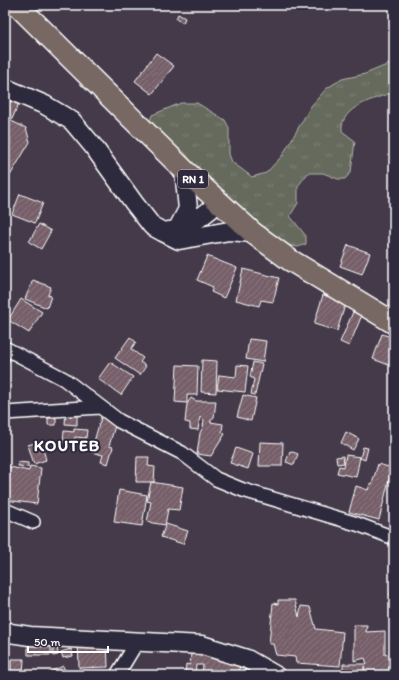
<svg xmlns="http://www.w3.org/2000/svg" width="399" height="680" font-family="Itim,sans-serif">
	<defs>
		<pattern id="grass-tufts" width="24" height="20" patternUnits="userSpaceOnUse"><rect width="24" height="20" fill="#666a5c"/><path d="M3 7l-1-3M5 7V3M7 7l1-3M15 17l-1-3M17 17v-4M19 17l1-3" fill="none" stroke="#7d8074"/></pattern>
		<pattern id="building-hatch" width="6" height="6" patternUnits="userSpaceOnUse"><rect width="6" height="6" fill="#765e68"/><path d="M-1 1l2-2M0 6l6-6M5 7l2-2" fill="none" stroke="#8b767f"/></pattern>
	</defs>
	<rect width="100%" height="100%" fill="#443a4a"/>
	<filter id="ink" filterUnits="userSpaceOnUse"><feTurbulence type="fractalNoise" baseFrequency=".025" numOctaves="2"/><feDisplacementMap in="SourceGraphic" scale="8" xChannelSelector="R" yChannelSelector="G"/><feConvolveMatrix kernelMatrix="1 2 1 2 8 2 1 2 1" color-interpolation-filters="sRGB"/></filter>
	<g filter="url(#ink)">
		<!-- grass -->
		<path fill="url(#grass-tufts)" stroke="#b2b4ae" d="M394 62V92C375 99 340 106 342 131L355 141 351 172 345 179H338L323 173H308L298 186V203L290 216 306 236V244L298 247 282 245 204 177 184 152 158 136 149 123 152 115 181 103H197L225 120 229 128V154L232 162 252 177 266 173 282 156 311 106 327 88 342 79 365 74Z"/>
		<!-- building -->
		<path fill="url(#building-hatch)" stroke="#fff" d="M178 14 185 18 183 23 176 19Z
			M156 53 174 66 152 94 135 81Z
			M5 97 19 103 12 119 5 116Z
			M5 118 26 128 30 142 5 184V152L10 143V139L5 137Z
			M20 194 43 203 35 223 12 214Z
			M39 224 51 231 41 249 29 242Z
			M348 245 370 253 362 274 340 266Z
			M207 256 237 268 224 298 211 292 213 287 197 280Z
			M243 269 279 278 273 302 261 300 259 306 236 300Z
			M33 280 51 287 48 295 51 296 47 308 25 299Z
			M323 295 346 302 337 331 314 324Z
			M21 299 42 312 29 333 8 320Z
			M353 312 362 315 349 346 340 342Z
			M382 334 394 338V347L391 357 394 358V367L373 359Z
			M130 337 136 342 131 349 143 358 140 362 146 366 140 375 115 358Z
			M249 339 266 341 263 362 246 359Z
			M5 354 11 358 5 368Z
			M202 360 217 361 216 393 201 392Z
			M110 362 133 377 121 395 98 379Z
			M253 362 262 364 255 395 251 394 254 379 250 377Z
			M177 365 198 366 197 395H187V403L175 402Z
			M237 365 248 366 245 392 217 389 219 375 236 377Z
			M243 395 256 398 251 421 237 417Z
			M191 398 196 401H216L214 417 210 422 223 424 222 432 225 434 211 456 197 454 200 433 203 427 204 420 200 417 198 430 190 429V423L185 422 187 404Z
			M66 410H77V425L65 424Z
			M102 414 117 419 109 446 113 447 108 464 101 462 103 455 91 452Z
			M48 418H56V425H48Z
			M74 429 87 430 86 438 75 437 74 443 63 442 64 431 74 432Z
			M346 432 359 439 353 450 341 443Z
			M41 441 46 460 34 464 28 445Z
			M260 442 283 443 282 466H259Z
			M363 447 368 448 365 460 360 458Z
			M236 448 253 454 248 469 230 463Z
			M290 451 298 454 294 465 286 462Z
			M346 455 360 457 356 477 337 473 339 466 344 467Z
			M343 456 344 463 337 464 336 457Z
			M137 457H149L148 466 155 467 154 482H136Z
			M19 462 28 463V467L18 466Z
			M378 464 392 468 379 520 349 512 356 486 368 490 370 484H372Z
			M5 466 29 471 30 466 41 468 37 504 5 500Z
			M151 482 183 487 179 510 168 509 165 525 147 522 151 502 147 501Z
			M119 490 147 495 142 526 114 522Z
			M166 524 188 531 183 544 161 537Z
			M394 577V596L390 595Z
			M278 600H295L299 617 301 606 310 607 316 629 343 632 340 666 296 663 295 657 276 655 273 644H269L273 603 278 604Z
			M354 625H367L366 632 385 631V655L394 653V675H367L364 666V675H343V664H367L365 658 354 661Z
			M51 639V655H28V640Z
			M107 639 108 667 79 668 78 640Z
			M192 641 207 645 241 647 239 675H202L203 665H196L195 675H185L186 664 190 665Z
			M57 644 58 655 53 656V645Z
			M71 649 73 656 63 658 61 652Z
			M11 659H24L23 674H11Z
			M63 666 67 675H47L46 674Z"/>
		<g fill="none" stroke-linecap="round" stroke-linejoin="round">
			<!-- street casing -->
			<g stroke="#fff" stroke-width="16">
				<path id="street" d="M5 348 64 379 119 421 182 453 216 479 243 490 357 524 394 538
					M5 413 100 407
					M5 510 33 522
					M117 675 137 642"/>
			</g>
			<!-- secondary casing -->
			<g stroke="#fff" stroke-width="21">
				<path id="secondary" d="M5 88 45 105 72 121 93 146 134 203 152 226 163 232 179 240 229 231 253 233
					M177 230C194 223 206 215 218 202
					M163 232 177 230 188 209 184 170
					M5 630 10 633 30 636 202 645 247 659 275 675"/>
			</g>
			<!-- primary casing -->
			<g stroke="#fff" stroke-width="24">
				<path id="primary" d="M17 5 184 170 253 233 290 260 394 323"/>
			</g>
			<!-- street -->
			<use href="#street" stroke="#2f2a3d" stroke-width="13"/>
			<!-- secondary -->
			<use href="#secondary" stroke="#2f2a3d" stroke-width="18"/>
			<!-- primary -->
			<use href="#primary" stroke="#776864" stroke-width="21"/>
		</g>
	</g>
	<g text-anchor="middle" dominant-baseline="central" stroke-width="4" stroke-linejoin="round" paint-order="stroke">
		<!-- shield labels -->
		<rect fill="#2f2a3d" stroke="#c1bfc5" stroke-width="1" x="178" y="170" width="30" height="18" rx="3"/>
		<g font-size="11" font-weight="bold" fill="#fff">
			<text x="193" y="179">RN 1</text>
		</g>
		<!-- district labels -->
		<g font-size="16" font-weight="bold" letter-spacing="1" fill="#fff" stroke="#2f2a3d">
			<text x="67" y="445">KOUTEB</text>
		</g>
	</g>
	<!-- margin -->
	<rect width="399" height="680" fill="none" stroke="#2f2a3d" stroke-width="20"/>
	<rect x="10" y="10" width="379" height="660" fill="none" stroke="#fff" stroke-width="1.5" filter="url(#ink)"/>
	<!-- scale -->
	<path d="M28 646v6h80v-6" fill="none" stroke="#ffffff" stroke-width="2"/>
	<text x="34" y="646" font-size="12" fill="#ffffff" stroke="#2f2a3d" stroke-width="3" paint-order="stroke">50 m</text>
</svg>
